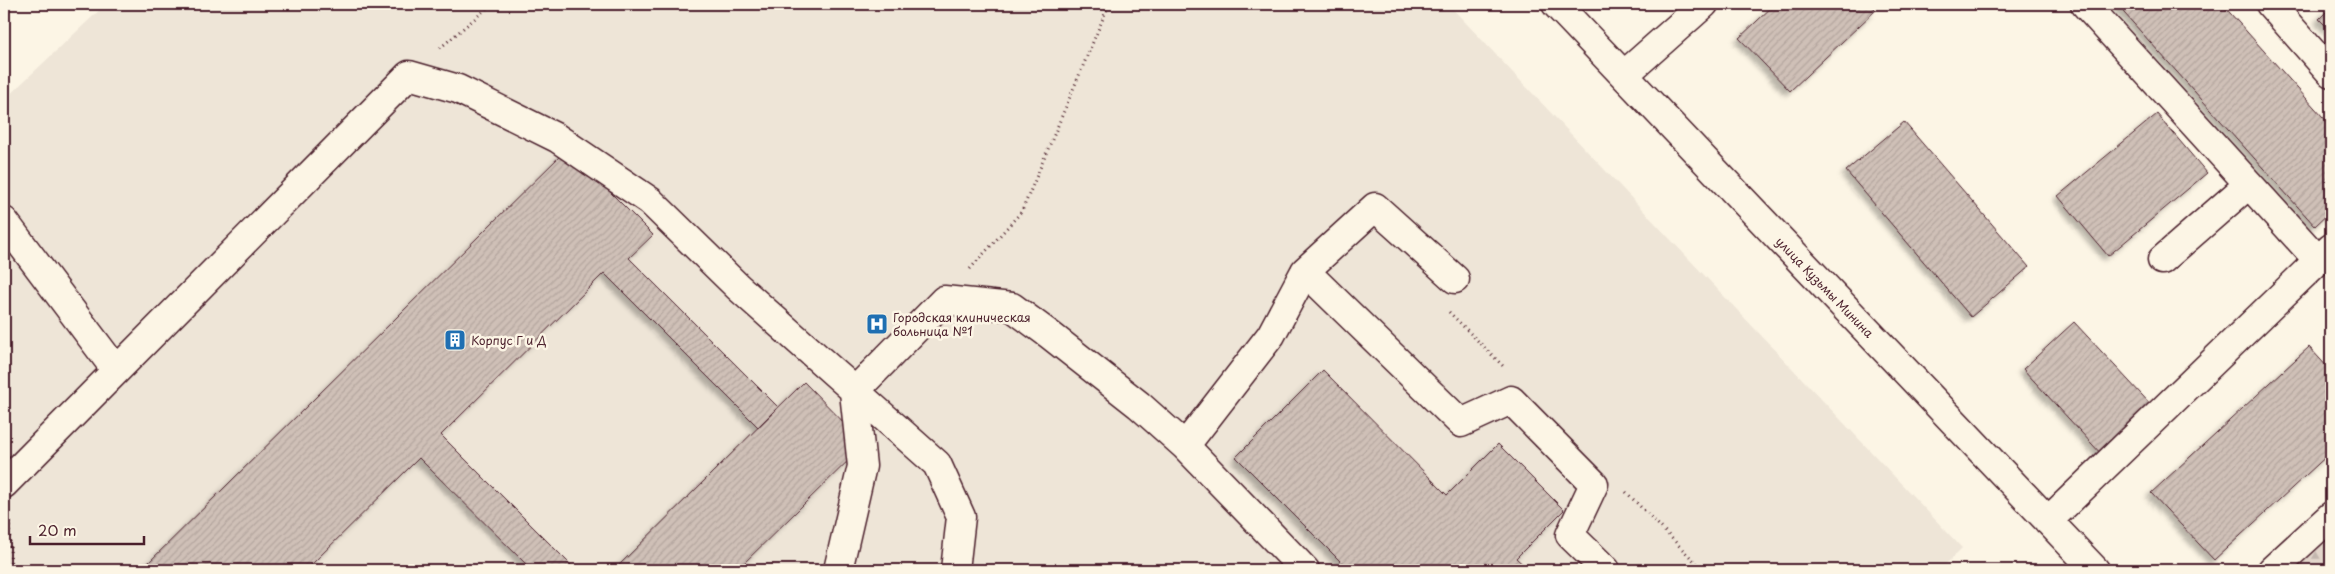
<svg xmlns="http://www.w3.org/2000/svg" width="2335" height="574" font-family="'Playpen Sans',sans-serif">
	<defs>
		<pattern id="forest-firs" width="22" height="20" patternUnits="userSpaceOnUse" patternTransform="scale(1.25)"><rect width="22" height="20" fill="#e2d5ca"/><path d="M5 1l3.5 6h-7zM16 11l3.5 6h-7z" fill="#c3b6ae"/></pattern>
		<pattern id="building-hatch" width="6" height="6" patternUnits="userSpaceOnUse" patternTransform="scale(1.25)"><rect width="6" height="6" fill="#cfc0b7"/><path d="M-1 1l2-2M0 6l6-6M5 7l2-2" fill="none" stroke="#b3a59e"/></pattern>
		<filter id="shadow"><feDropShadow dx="-4.5" dy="4.5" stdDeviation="2.5" flood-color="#0004"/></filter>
	</defs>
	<rect width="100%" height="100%" fill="#fcf5e5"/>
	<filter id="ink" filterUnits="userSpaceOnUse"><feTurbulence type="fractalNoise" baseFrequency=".02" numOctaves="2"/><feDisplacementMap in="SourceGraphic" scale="10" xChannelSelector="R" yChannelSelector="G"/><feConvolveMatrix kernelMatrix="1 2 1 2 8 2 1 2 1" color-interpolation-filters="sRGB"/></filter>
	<g filter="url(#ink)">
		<!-- built -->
		<path fill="#eee5d7" d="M106 4H1448L1962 548 1940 570H4V100Z"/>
		<!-- forest -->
		<path fill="url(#forest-firs)" stroke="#967a7a" d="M2331 523V570H2276Z"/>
		<!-- building -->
		<path fill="url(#building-hatch)" stroke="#4a1f2b" filter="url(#shadow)" d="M1775 4H1870L1876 10 1790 91 1739 38Z
			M2116 4H2222L2331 126V211L2315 226Z
			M2331 7V31L2319 19Z
			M2157 114 2207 173 2108 256 2058 196Z
			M1904 122 2029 267 1971 317 1846 171Z
			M567 149 653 235 629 258 778 407 758 427 604 273 441 435 576 570H532L419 458 306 570H141Z
			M2074 322 2155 409 2103 456 2023 369Z
			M2309 347 2331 371V452L2214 560 2151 493Z
			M1323 370 1447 495 1498 444 1564 510 1516 558 1529 570H1349L1236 457Z
			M804 382 865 444 737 570H614Z"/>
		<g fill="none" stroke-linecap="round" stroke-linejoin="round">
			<!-- minor casing -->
			<g stroke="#4a1f2b" stroke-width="31">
				<path id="minor" d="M1556 4 2095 570
					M2085 4 2318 260
					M2270 4 2331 73
					M1624 75 1704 4
					M4 221 116 370
					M2162 260 2249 184
					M1305 271 1461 423 1511 400 1594 484 1570 535 1606 570
					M1185 446 1271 335 1305 271 1375 207 1455 279
					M4 484 409 75 458 89 557 138 650 201 738 287 937 464 961 517 955 570
					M2048 521 2331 248
					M838 570 862 466 854 392 944 300 1012 307 1050 335 1139 405 1185 446 1305 570
					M2272 570 2331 516"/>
			</g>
			<!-- path -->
			<path stroke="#4a1f2b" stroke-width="3" stroke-dasharray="1 4" stroke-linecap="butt" d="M440 48 492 4
				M970 269 1022 211 1109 4
				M1449 312 1505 368
				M1626 492 1703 570
				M9 516 11 570"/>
			<!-- minor -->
			<use href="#minor" stroke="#fcf5e5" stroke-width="28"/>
		</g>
	</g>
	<!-- icons -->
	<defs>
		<g id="hospital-square" transform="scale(1.125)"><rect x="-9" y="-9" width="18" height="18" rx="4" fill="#1f6fb2" stroke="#fcf5e5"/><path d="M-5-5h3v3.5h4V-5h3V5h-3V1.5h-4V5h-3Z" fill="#fff"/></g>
		<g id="building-square" transform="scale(1.125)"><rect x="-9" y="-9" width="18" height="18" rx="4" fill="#1f6fb2" stroke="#fcf5e5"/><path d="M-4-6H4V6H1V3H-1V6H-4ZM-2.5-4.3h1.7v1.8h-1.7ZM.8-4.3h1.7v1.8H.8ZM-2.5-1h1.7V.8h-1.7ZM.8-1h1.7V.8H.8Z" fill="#fff"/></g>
	</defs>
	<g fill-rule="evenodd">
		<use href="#hospital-square" x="877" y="324"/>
		<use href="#building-square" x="455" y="340"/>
	</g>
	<g text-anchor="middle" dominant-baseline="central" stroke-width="5" stroke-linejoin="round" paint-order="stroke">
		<!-- street labels -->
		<g font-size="12" fill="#4a1f2b" stroke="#fcf5e5">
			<text transform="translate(1825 287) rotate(46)">улица Кузьмы Минина</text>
		</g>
		<!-- poi labels -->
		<g font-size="12" fill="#4a1f2b" stroke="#fcf5e5" text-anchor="start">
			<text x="893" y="317">Городская клиническая<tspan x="893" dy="14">больница №1</tspan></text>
			<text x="471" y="340">Корпус Г и Д</text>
		</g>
	</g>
	<!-- margin -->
	<rect width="2335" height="574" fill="none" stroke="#fcf5e5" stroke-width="20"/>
	<rect x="10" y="10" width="2315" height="554" fill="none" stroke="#4a1f2b" stroke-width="2" filter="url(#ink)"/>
	<!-- scale -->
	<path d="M30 536v8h114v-8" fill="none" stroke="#4a1f2b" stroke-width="2.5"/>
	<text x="38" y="536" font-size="15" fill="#4a1f2b" stroke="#fcf5e5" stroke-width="4" paint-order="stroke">20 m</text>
</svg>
